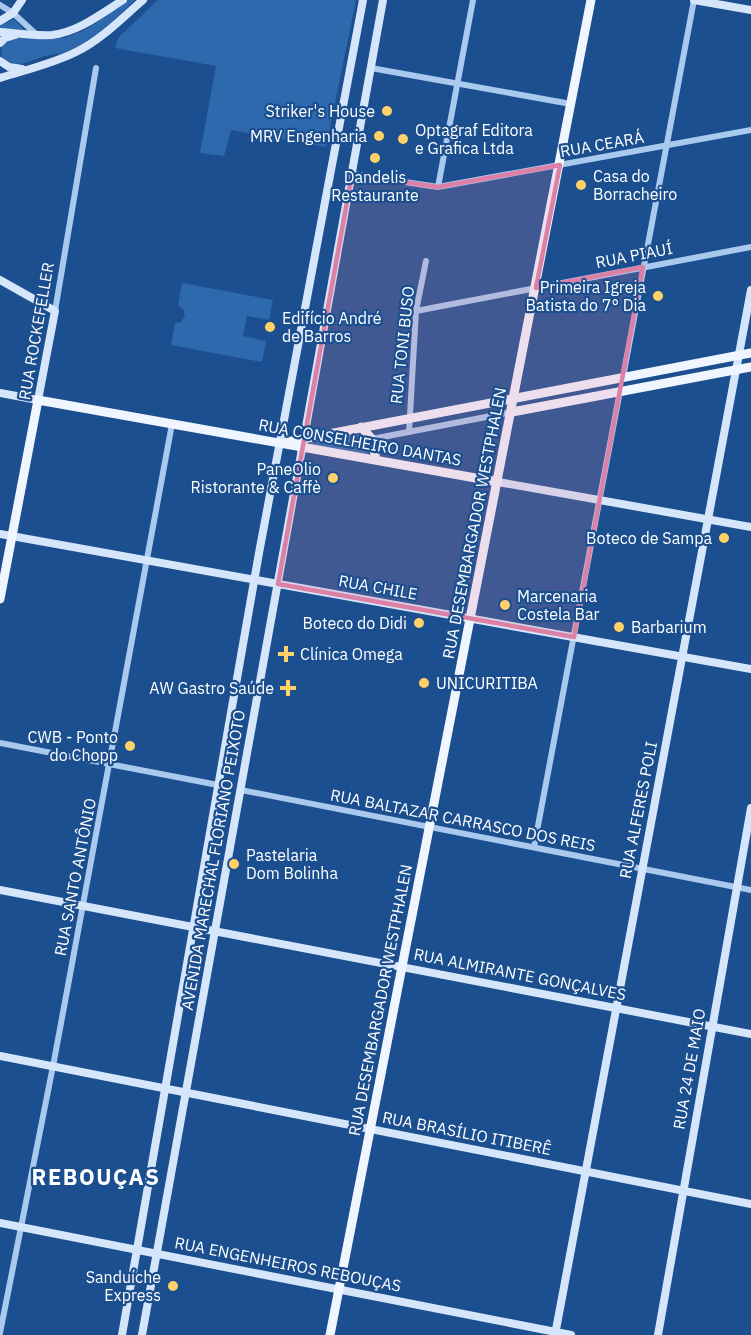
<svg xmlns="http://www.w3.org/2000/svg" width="751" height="1335" font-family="'IBM Plex Sans',sans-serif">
	<rect width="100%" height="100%" fill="#1b4f8f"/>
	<!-- green -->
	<path fill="#2e69ad" d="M129 0H135C114 19 92 43 65 52 57 55 49 54 42 57 27 62 17 69 3 58 0 50 1 43 10 40 23 34 42 40 56 39 84 36 107 14 129 0Z
		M158 0H356L326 147 231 130 224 156 200 153 216 66 115 48 118 38Z
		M14 19 24 30 0 29V26Z
		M182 283 273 300 269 320 247 316 243 336 266 341 262 362 171 345 175 323 181 322 185 316 183 309 178 305Z
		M357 433 366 441 368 455 310 445 311 442Z"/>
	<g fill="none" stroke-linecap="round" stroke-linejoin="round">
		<!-- street -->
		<path stroke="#a9c9ee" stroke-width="6" d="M0 5 13 13 37 35
			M371 68 571 104
			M352 174 438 187 751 130
			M438 187 473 0
			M55 311 96 68
			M416 311 751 247
			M623 377 694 0
			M409 432 416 311 426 261
			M372 439 512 412
			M0 743 218 785
			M241 790 751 890
			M534 847 620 391
			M0 1333 54 1061 172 424"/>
		<!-- secondary -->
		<path stroke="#d6e6fa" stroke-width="8" d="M694 0 751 10
			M0 21 13 13 22 0
			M0 32C17 33 35 36 52 35 78 32 101 14 123 0
			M0 43 5 38 15 35
			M0 61 9 67 22 69
			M0 78C25 70 52 64 76 52 101 40 122 18 143 0
			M0 280 55 311 38 400 0 393
			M498 482 751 527
			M0 534 751 669
			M0 890 751 1034
			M0 1056 751 1204
			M0 1223 571 1335
			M122 1335 259 553 363 0
			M142 1335 383 0
			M555 1335 751 290
			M658 1335 751 808"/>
		<!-- primary -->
		<path stroke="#f0f6ff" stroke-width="9" d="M512 412 751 367
			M361 427 372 439 376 460
			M287 442 751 353
			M0 599 38 400 498 482
			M330 1335 591 0"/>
	</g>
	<!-- marked area -->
	<path fill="#dd80a5" fill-opacity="0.2" stroke="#dd80a5" stroke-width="4.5" stroke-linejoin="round" d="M560 165 536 288 643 267 574 637 278 584 352 174 438 187Z"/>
	<!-- markers -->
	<g fill="#ffd166" stroke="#1b4f8f" stroke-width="2">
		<circle cx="387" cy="111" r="6"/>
		<circle cx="379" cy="136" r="6"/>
		<circle cx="403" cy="139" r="6"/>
		<circle cx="375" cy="158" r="6"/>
		<circle cx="581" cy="185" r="6"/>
		<circle cx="658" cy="296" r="6"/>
		<circle cx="270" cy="327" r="6"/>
		<circle cx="333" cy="478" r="6"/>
		<circle cx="724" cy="538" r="6"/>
		<circle cx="505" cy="605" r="6"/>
		<circle cx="419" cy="623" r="6"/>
		<circle cx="619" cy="627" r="6"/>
		<path d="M283 645h6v6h6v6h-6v6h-6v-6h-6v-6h6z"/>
		<circle cx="424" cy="683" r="6"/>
		<path d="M285 679h6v6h6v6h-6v6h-6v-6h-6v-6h6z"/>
		<circle cx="130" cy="746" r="6"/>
		<circle cx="234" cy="864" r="6"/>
		<circle cx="173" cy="1286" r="6"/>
	</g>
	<g text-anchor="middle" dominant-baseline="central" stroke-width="4.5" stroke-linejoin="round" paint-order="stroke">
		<!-- poi labels -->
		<g font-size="16" fill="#fff" stroke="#1b4f8f" text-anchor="end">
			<text x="375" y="111">Striker's House</text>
			<text x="415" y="130" text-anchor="start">Optagraf Editora<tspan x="415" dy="18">e Grafica Ltda</tspan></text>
			<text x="367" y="136">MRV Engenharia</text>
			<text x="593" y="176" text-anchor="start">Casa do<tspan x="593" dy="18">Borracheiro</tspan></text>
			<text x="375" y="177" text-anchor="middle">Dandelis<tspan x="375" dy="18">Restaurante</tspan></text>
			<text x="646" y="287">Primeira Igreja<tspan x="646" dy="18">Batista do 7° Dia</tspan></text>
			<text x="282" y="318" text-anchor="start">Edifício André<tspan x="282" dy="18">de Barros</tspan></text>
			<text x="321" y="469">PaneOlio<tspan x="321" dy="18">Ristorante &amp; Caffè</tspan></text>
			<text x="712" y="538">Boteco de Sampa</text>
			<text x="517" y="596" text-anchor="start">Marcenaria<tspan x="517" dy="18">Costela Bar</tspan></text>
			<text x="407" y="623">Boteco do Didi</text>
			<text x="631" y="627" text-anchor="start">Barbarium</text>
			<text x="300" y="654" text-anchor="start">Clínica Omega</text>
			<text x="436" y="683" text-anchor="start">UNICURITIBA</text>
			<text x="274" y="688">AW Gastro Saúde</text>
			<text x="118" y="737">CWB - Ponto<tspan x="118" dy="18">do Chopp</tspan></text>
			<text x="246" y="855" text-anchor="start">Pastelaria<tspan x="246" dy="18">Dom Bolinha</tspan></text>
			<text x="161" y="1277">Sanduíche<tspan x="161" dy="18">Express</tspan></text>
		</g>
		<!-- street labels -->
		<g font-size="16" fill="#fff" stroke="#1b4f8f">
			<text transform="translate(602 144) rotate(-10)">RUA CEARÁ</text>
			<text transform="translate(634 255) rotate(-11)">RUA PIAUÍ</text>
			<text transform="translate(36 331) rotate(-80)">RUA ROCKEFELLER</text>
			<text transform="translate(402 345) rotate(-84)">RUA TONI BUSO</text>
			<text transform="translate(360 442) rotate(10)">RUA CONSELHEIRO DANTAS</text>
			<text transform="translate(474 523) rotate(-79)">RUA DESEMBARGADOR WESTPHALEN</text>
			<text transform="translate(378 587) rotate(10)">RUA CHILE</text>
			<text transform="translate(638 810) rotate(-79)">RUA ALFERES POLI</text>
			<text transform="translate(463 820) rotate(11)">RUA BALTAZAR CARRASCO DOS REIS</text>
			<text transform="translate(213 860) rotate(-80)">AVENIDA MARECHAL FLORIANO PEIXOTO</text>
			<text transform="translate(75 877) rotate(-79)">RUA SANTO ANTÔNIO</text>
			<text transform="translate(520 974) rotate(11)">RUA ALMIRANTE GONÇALVES</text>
			<text transform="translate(380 1000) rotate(-79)">RUA DESEMBARGADOR WESTPHALEN</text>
			<text transform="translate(689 1069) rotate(-80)">RUA 24 DE MAIO</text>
			<text transform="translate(467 1133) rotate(11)">RUA BRASÍLIO ITIBERÊ</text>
			<text transform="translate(288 1264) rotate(11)">RUA ENGENHEIROS REBOUÇAS</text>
		</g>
		<!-- district labels -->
		<g font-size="22" font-weight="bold" letter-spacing="1.5" fill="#fff" stroke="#1b4f8f">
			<text x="96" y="1176">REBOUÇAS</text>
		</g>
	</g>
</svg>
